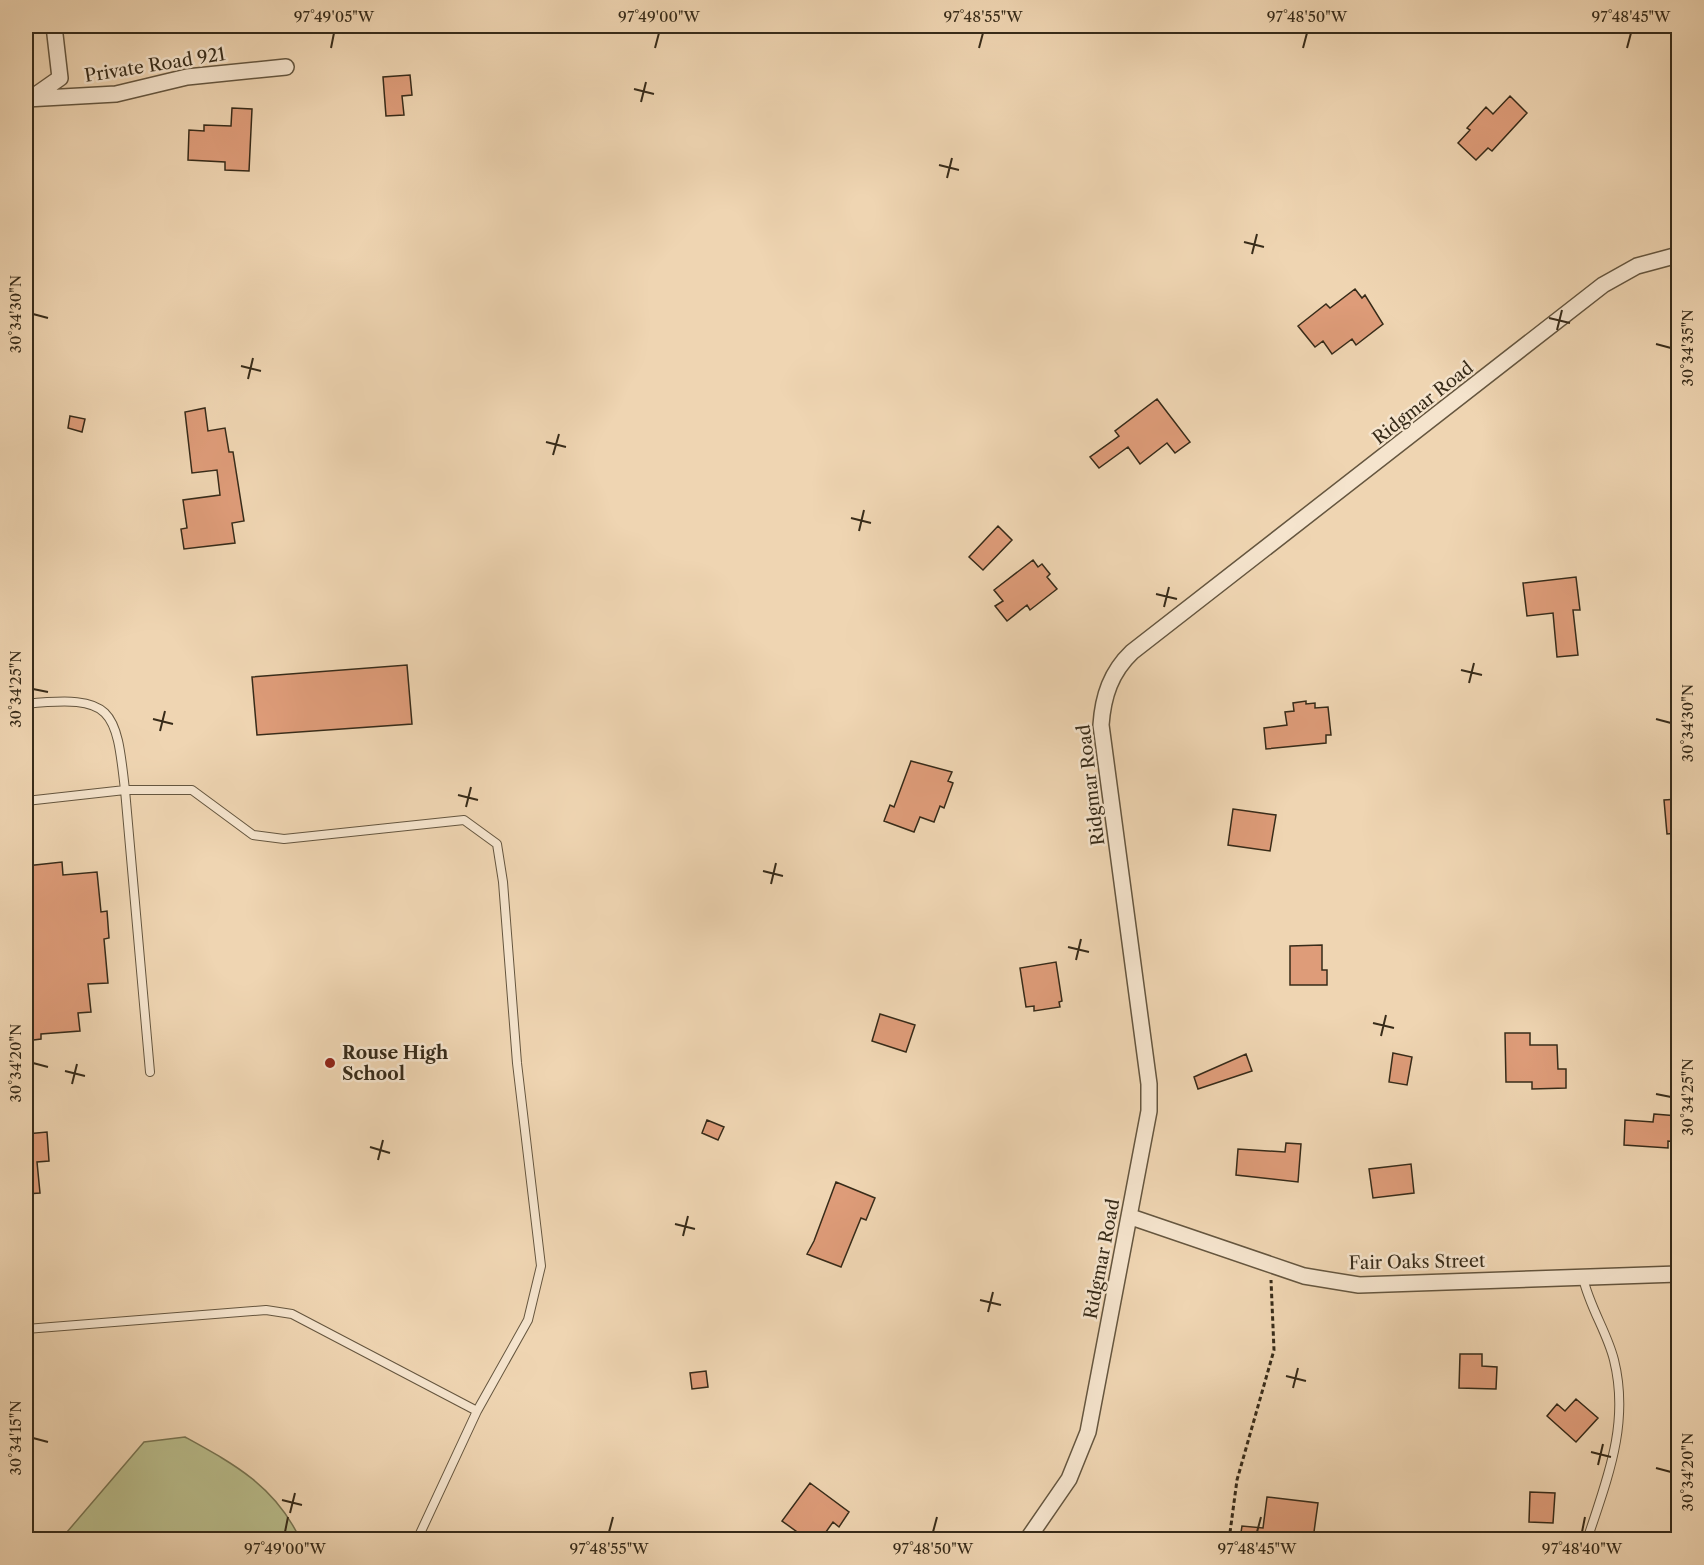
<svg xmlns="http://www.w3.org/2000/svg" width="1704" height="1565" font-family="'Libre Caslon Text',serif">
	<rect width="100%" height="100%" fill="#efd5b2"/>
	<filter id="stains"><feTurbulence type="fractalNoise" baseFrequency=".00333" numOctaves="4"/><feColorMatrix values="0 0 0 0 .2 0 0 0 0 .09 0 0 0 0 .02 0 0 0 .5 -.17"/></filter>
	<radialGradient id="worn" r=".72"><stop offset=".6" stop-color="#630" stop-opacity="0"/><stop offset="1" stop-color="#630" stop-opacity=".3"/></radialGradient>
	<!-- green -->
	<path fill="#b9bd8c" stroke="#787452" stroke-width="1.5" d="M185 1437C234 1464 275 1486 300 1539H61L144 1442Z"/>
	<!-- building -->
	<path fill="#de9c79" stroke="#372b19" stroke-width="1.5" d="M410 75 412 95 402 96 404 115 386 116 383 77Z
		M1510 96 1527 113 1492 151 1488 148 1476 160 1458 143 1470 130 1467 128 1486 107 1493 114Z
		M232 108 252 109 249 171 225 170V162L188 160 189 130 204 131V125L231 126Z
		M1355 289 1362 298 1365 295 1383 324 1356 345 1352 339 1332 354 1323 341 1315 347 1298 326 1326 304 1330 308Z
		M1157 399 1190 442 1175 453 1167 443 1140 464 1128 447 1099 468 1090 457 1119 436 1115 431Z
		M205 408 208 431 225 428 229 452H233L244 521 232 523 235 543 184 549 181 529 187 528 183 500 220 495 217 470 192 473 185 412Z
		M70 416 85 419 82 432 68 428Z
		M998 526 1012 540 983 570 969 557Z
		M1033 560 1038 567 1042 564 1050 574 1047 577 1057 589 1030 610 1027 605 1007 621 995 606 1003 601 994 590Z
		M1576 577 1580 610H1573L1578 655 1557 657 1553 613 1527 616 1523 583Z
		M407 665 412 724 257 735 252 677Z
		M1306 701V704L1315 703V708L1328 707 1331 735H1326V743L1266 749 1264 728 1287 725 1285 712 1294 711 1293 703Z
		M911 761 952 772 948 781 953 783 944 808 940 806 934 822 920 817 914 832 884 821 890 805 894 807Z
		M1678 799V833L1667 834 1664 800Z
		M1233 809 1276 815 1270 851 1228 845Z
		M62 862 63 875 97 872 101 912 107 911 109 938 104 939 108 983 88 984 91 1012 78 1013 80 1031 41 1034V1039L26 1041V866Z
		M1322 945V970H1327V985H1290V946Z
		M1056 962 1062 1001 1059 1002 1060 1007 1034 1011V1006L1026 1007 1020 968Z
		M880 1014 915 1025 906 1052 872 1041Z
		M1505 1033H1530V1045H1557L1558 1069H1566V1088L1532 1089V1082H1506Z
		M1393 1053 1412 1057 1407 1085 1389 1082Z
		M1246 1054 1252 1071 1198 1089 1194 1077Z
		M1654 1114 1678 1116V1142L1668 1141V1148L1624 1145 1625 1120 1653 1122Z
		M707 1120 724 1127 718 1140 702 1133Z
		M47 1132 49 1161 37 1162 40 1193 26 1194V1134Z
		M1286 1143 1301 1144 1298 1182 1236 1175 1238 1149 1285 1152Z
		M1411 1164 1414 1193 1373 1198 1369 1169Z
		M836 1182 875 1198 866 1220 861 1218 841 1267 807 1254 814 1241Z
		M1460 1354H1482V1366L1497 1367 1496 1389 1459 1388Z
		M706 1371 708 1387 692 1389 690 1373Z
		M1576 1399 1598 1418 1576 1442 1547 1416 1557 1404 1565 1411Z
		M810 1483 849 1512 839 1527 833 1522 821 1539H807L782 1521Z
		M1530 1492 1555 1493 1553 1523 1529 1522Z
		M1267 1497 1318 1503 1313 1539H1240L1242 1526 1263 1528Z"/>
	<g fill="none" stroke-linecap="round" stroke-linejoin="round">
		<!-- service casing -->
		<g stroke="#65563f" stroke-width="10">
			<path id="service" d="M26 704C113 695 116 708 125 790H192L253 835 284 839 464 820 497 844 503 882 517 1063 541 1266 528 1320 477 1411 417 1540
				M26 801 125 790 150 1072
				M1583 1278C1590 1308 1607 1332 1614 1360 1630 1424 1607 1479 1587 1540
				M26 1329 266 1310 292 1314 477 1411"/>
		</g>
		<!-- minor casing -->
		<g stroke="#65563f" stroke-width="18">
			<path id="minor" d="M26 99 116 94 187 77 286 67
				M30 99 60 78 54 26
				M1131 1217 1304 1276 1359 1285 1678 1274
				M1027 1540 1069 1479 1088 1432 1149 1111V1084L1101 725C1103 696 1111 672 1132 652L1603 285 1637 266 1678 255"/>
		</g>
		<!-- path -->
		<path stroke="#372b19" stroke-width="3" stroke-dasharray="4.5 3" stroke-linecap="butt" d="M1229 1540 1237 1480 1274 1350 1271 1280"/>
		<!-- service -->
		<use href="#service" stroke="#f5e4cd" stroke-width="8"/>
		<!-- minor -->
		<use href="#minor" stroke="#f5e4cd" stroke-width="15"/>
	</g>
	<!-- ticks -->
	<path fill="none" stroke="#372b19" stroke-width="2" d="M331 48 334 33M655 48 659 33M979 48 983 33M1303 48 1307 33M1627 48 1631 33M634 89 654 94M641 102 646 82M939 165 959 170M947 178 952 158M1244 242 1264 247M1252 254 1257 234M33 314 48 318M1549 318 1570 323M1557 330 1562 310M1656 344 1671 348M241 366 261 371M248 379 253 358M546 442 566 447M553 455 559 434M851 518 871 523M859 531 864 510M1156 594 1177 599M1164 607 1169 587M1461 670 1482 675M1469 683 1474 663M33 689 48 692M153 719 173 724M1656 719 1671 723M160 731 165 711M458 795 478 800M466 807 471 787M763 871 783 876M771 884 776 863M1068 947 1089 952M1076 960 1081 939M1373 1023 1394 1028M1381 1036 1386 1015M33 1063 48 1067M65 1071 85 1076M72 1084 77 1064M1656 1094 1671 1097M370 1147 390 1153M378 1160 383 1140M675 1224 695 1229M683 1236 688 1216M980 1300 1001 1305M988 1312 993 1292M1286 1376 1306 1381M1293 1388 1298 1368M33 1438 48 1442M1591 1452 1611 1457M1598 1465 1603 1444M1656 1468 1671 1472M282 1500 302 1505M290 1513 295 1493M285 1532 288 1517M609 1532 613 1517M933 1532 937 1517M1257 1532 1261 1517M1582 1532 1585 1517"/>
	<!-- markers -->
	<circle fill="#8f2418" stroke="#f5e4cd" stroke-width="2" cx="330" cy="1063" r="6"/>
	<g text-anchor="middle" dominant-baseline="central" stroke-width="5" stroke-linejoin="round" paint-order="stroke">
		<!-- street labels -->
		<g font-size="18" fill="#372b19" stroke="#f5e4cd">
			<text transform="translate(155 65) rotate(-9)">Private Road 921</text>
			<text transform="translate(1423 403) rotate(-38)">Ridgmar Road</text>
			<text transform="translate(1091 785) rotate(-97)">Ridgmar Road</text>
			<text transform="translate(1102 1259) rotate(-79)">Ridgmar Road</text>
			<text transform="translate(1417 1262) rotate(-1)">Fair Oaks Street</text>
		</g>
		<!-- poi labels -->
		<g font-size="18" font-weight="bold" fill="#372b19" stroke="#f5e4cd" text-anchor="start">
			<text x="342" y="1053">Rouse High<tspan x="342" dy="21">School</tspan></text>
		</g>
	</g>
	<!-- margin -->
	<rect width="1704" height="1565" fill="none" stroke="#efd5b2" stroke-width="66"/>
	<rect x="33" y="33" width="1638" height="1499" fill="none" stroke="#372b19" stroke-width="2"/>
	<g font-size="15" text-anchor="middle" fill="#372b19">
		<text x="334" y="22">97°49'05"W</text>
		<text x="659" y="22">97°49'00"W</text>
		<text x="983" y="22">97°48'55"W</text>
		<text x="1307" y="22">97°48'50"W</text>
		<text x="1631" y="22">97°48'45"W</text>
		<text transform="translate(16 314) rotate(-90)" y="5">30°34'30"N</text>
		<text transform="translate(1688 348) rotate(-90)" y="5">30°34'35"N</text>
		<text transform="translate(16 689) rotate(-90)" y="5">30°34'25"N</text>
		<text transform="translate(1688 723) rotate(-90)" y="5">30°34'30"N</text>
		<text transform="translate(16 1063) rotate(-90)" y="5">30°34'20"N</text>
		<text transform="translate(1688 1097) rotate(-90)" y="5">30°34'25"N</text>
		<text transform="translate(16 1438) rotate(-90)" y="5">30°34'15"N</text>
		<text transform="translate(1688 1472) rotate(-90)" y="5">30°34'20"N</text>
		<text x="285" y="1554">97°49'00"W</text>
		<text x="609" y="1554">97°48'55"W</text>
		<text x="933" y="1554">97°48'50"W</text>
		<text x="1257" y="1554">97°48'45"W</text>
		<text x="1582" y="1554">97°48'40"W</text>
	</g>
	<rect width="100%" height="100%" filter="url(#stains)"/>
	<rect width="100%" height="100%" fill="url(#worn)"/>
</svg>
